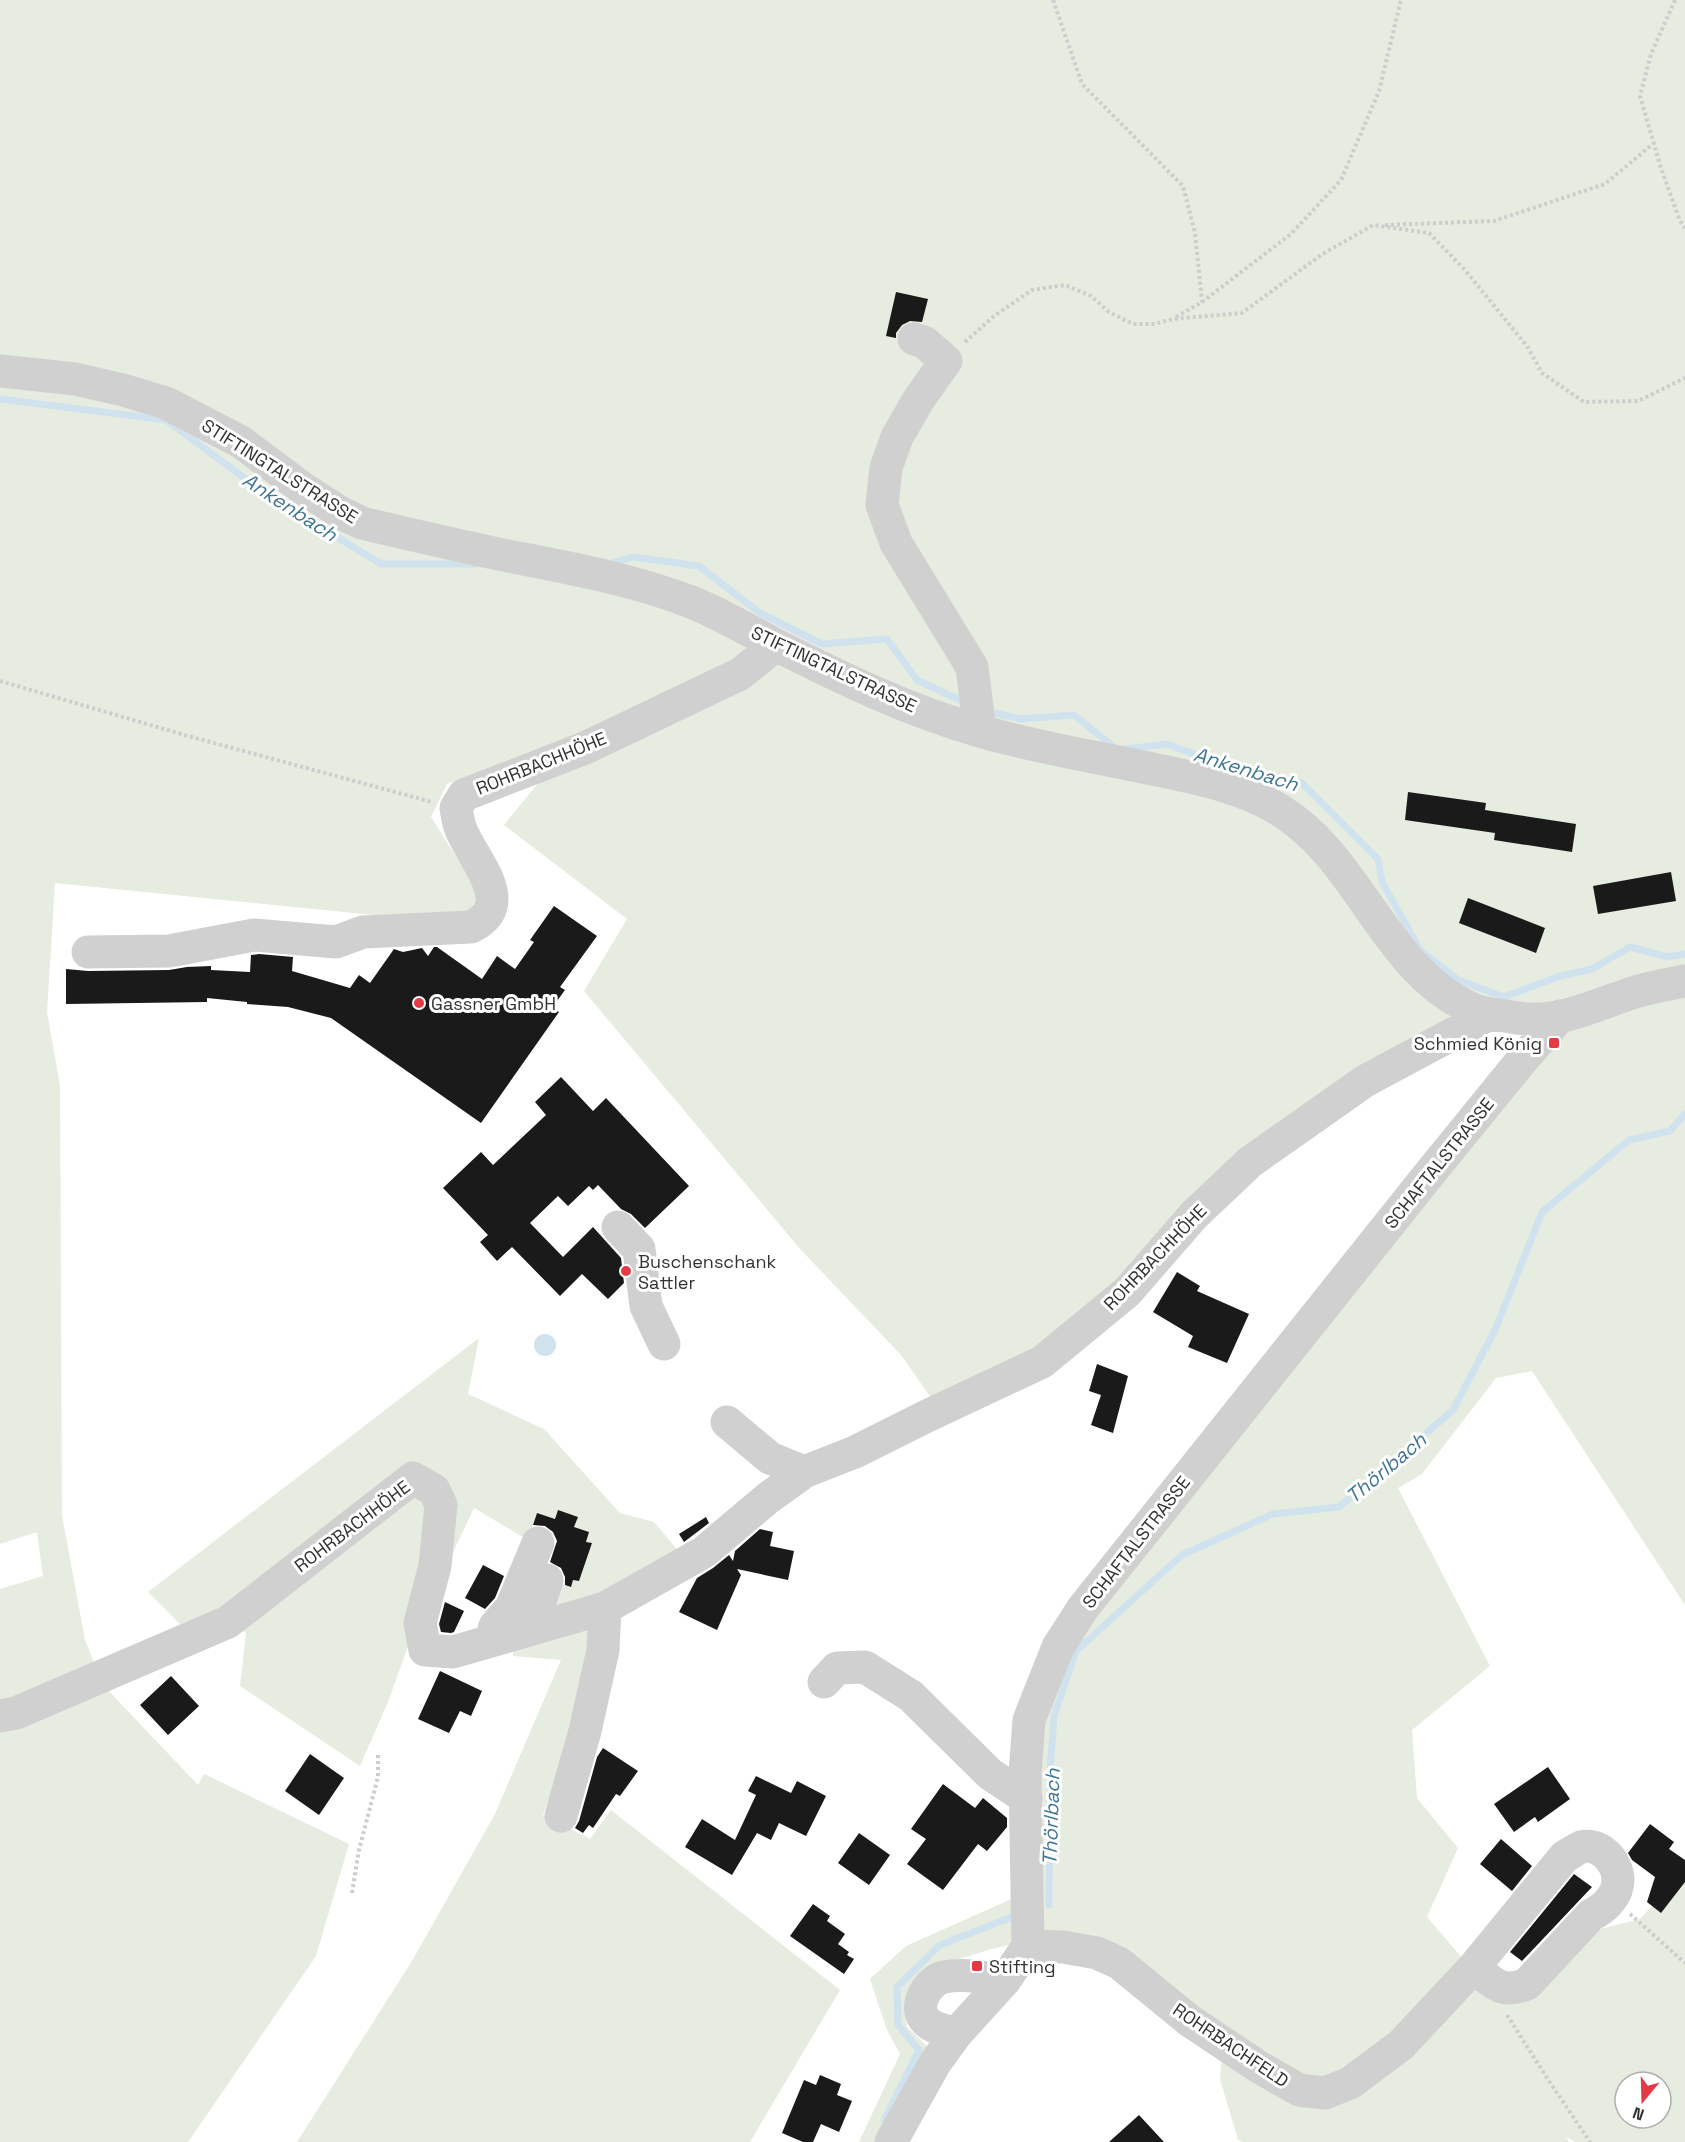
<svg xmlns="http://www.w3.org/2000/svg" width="1685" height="2142" font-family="'Space Grotesk',sans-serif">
	<rect width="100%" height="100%" fill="#fff"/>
	<!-- green -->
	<path fill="#e6ecdf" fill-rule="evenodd" d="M0 0H1685V1605L1532 1371 1496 1378 1422 1474 1398 1488 1490 1666 1412 1730 1417 1798 1458 1848 1427 1917 1482 1981 1529 1976 1572 1936 1640 1919 1685 1870V2142H1575L1566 2137 1569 2142H1243L1238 2140 1220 2079 1222 2054 1065 1932 988 1950 931 1968 905 1999 907 2027 929 2048 881 2142H859L900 2054 887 2030 870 1979 906 1946 1016 1897 1036 1734 1054 1674 1106 1598 1570 1021 1483 1032 1310 1131 946 1419 901 1355 801 1250 584 991 627 919 504 825 570 744 447 784 431 817 478 892 469 915 403 918 55 883 47 1012 60 1086 62 1515 85 1640 103 1685 198 1785 204 1774 349 1844 316 1956 188 2142H0V1589L43 1576 37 1532 0 1544ZM1625 2082H1661V2118H1625Z
		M479 1338 468 1394 544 1429 620 1513 654 1522 680 1553 596 1598 583 1706 543 1815 590 1839 611 1810 840 1990 750 2142H297L412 1961 495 1814 561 1660 513 1656 512 1620 537 1576 570 1587 573 1580 579 1581 592 1543 586 1542 589 1532 574 1527 577 1517 559 1511 555 1519 537 1513 528 1540 474 1508 407 1649 388 1702 360 1766 240 1686 246 1633 225 1613 185 1629 148 1592Z"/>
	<!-- water -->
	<path fill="#cfe2ee" d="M534 1345a11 11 0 1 1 22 0a11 11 0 1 1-22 0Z"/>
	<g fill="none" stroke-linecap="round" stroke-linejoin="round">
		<!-- stream -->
		<path stroke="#cfe2ee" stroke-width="7" d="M0 399 166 420 262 491 381 564H474
			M608 564 633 557 699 566 760 613 822 644 887 639 917 680 966 703
			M995 713 1021 719 1074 715 1115 748
			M1126 749 1167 744 1209 760 1302 783 1378 859 1382 882 1420 950 1458 980 1504 997 1560 976 1592 969 1630 947 1668 957 1685 954
			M1049 1905 1050 1771 1054 1716 1076 1651 1182 1555 1273 1514 1339 1507 1400 1456 1453 1410 1495 1330 1542 1212 1629 1140 1670 1131 1685 1114
			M884 2121 919 2050 898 2025 897 1987 940 1945 1017 1915"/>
	</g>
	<!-- building -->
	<path fill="#1a1a1a" d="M896 292 928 299 922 322 910 321 902 325 896 333V338L886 336Z
		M1408 792 1486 803 1485 810 1576 824 1572 852 1494 840 1495 833 1405 820Z
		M1671 872 1676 901 1598 914 1593 886Z
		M1468 898 1545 928 1536 953 1459 923Z
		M554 906 597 936 560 987 565 990 552 1008 559 1012 481 1123 331 1018 288 1007 247 1004V1002L207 998V1002L66 1004V969L88 971 169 970 187 967 211 966V970L250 972 251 955 259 954 293 957 292 971 350 988 359 975 370 983 394 949 403 952 422 948 428 956 434 947H437L482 979 497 956 515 969 534 942 530 940Z
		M561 1077 593 1111 606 1098 689 1186 645 1228 631 1214 621 1209 598 1185 593 1190 589 1186 568 1206 558 1196 530 1223 563 1257 593 1227 621 1258 624 1283 608 1299 582 1274 560 1296 512 1247 497 1261 480 1242 488 1235 443 1188 481 1152 493 1165 546 1115 535 1102Z
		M1177 1272 1200 1286 1197 1291 1249 1314 1227 1363 1188 1347 1193 1336 1153 1312Z
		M1097 1364 1128 1376 1113 1433 1091 1425 1101 1395 1089 1391Z
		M558 1510 578 1517 574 1527 589 1532 586 1542 592 1543 579 1581 573 1580 571 1587 565 1585V1577L561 1568 550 1562 557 1541 553 1532 545 1526 533 1525 537 1513 555 1519Z
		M706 1517 709 1523 684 1542 679 1534Z
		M760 1529 773 1532 770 1546 794 1551 788 1580 737 1569 741 1575 717 1630 679 1612 697 1578 713 1568 729 1555 733 1561 735 1551Z
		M483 1565 504 1576 495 1598 485 1609 465 1598Z
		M445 1602 464 1611 454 1632 451 1633 441 1632 439 1624Z
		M440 1671 482 1691 471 1716 460 1711 449 1733 418 1719Z
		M171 1676 199 1706 168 1735 140 1705Z
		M603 1748 638 1771 620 1796 616 1794 593 1828 589 1825 583 1833 575 1828 579 1821 597 1757Z
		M310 1754 344 1778 319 1815 285 1791Z
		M1548 1767 1570 1799 1538 1822 1535 1817 1514 1832 1494 1804Z
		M756 1776 791 1793 797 1781 826 1796 806 1836 779 1823 771 1840 757 1833 732 1875 685 1847 702 1819 735 1840 756 1795 748 1791Z
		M943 1784 975 1808 983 1798 1007 1818V1827L987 1851 978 1844 943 1890 907 1864 926 1839 911 1829Z
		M1650 1824 1674 1842 1669 1849 1685 1860V1882L1661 1913 1647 1902 1655 1877 1632 1860 1628 1853Z
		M859 1833 890 1855 869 1885 838 1863Z
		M1501 1839 1532 1866 1512 1891 1480 1864Z
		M1574 1874 1592 1887 1522 1961 1510 1952Z
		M813 1904 830 1916 827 1921 845 1934 838 1944 849 1952 847 1955 854 1959 844 1974 790 1936Z
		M820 2075 841 2084 837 2095 852 2101 839 2132 821 2124 813 2142H803L782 2133 804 2080 816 2085Z
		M1139 2115 1164 2142H1109Z"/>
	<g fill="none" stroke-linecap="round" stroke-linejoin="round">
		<!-- path -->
		<path stroke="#cdcdcd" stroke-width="4" stroke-dasharray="3 3" stroke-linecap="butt" d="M1053 0 1082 84 1183 186 1195 233 1202 302
			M1675 0 1651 54 1640 96 1661 168 1680 221 1685 228
			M1385 225 1494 221 1605 184 1654 143
			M1176 317 1202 302 1291 234 1341 180 1379 91 1401 0
			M965 342 994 316 1032 290 1065 285 1091 296 1109 312 1133 324H1155L1173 319 1242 313 1321 255 1373 225 1429 233 1464 269 1527 346 1542 373 1584 402 1638 401 1685 378
			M0 681 188 736 432 802
			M352 1893 359 1850 378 1777V1755
			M1630 1914 1685 1963
			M1507 2015 1549 2081 1590 2142"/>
		<!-- minor -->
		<path stroke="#d0d0d0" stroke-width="33" d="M914 339 924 342 946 361 919 399 897 437 886 468 882 505 896 543 972 667 980 731
			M0 371 75 379 123 390 166 403 241 442 301 487 341 513 362 523C407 534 452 544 498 554 563 567 629 578 691 602 721 614 748 630 776 645 841 678 909 711 980 731 1031 746 1085 755 1138 766 1185 776 1236 784 1278 809 1362 859 1384 973 1477 1011 1486 1014 1497 1015 1506 1016 1516 1018 1526 1020 1536 1019 1572 1019 1607 1000 1642 990 1656 986 1671 984 1685 981
			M88 952 169 951 254 935 336 942 363 932 471 927C519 903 471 859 460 827 458 821 457 814 456 808L464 795 585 748 740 674 776 645
			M618 1227 639 1249 646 1306 664 1344
			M727 1422 770 1458 804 1472
			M531 1629 547 1580
			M491 1640 495 1626 511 1608 538 1543
			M824 1682 837 1668 865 1667 911 1696 990 1774 1026 1798
			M0 1716 16 1713 228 1622 413 1478 434 1490 441 1505 435 1566 420 1623 425 1650 453 1652 605 1608 704 1552 768 1498 804 1472 855 1452 927 1416 1042 1362 1127 1292 1194 1215 1250 1162 1365 1081 1490 1014
			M561 1816 585 1731 603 1650 605 1608
			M1028 1946 1063 1947 1097 1953 1119 1963 1190 2021 1259 2067 1299 2090 1325 2093 1350 2083 1401 2045 1474 1967 1565 1856C1570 1854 1576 1849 1581 1847 1600 1842 1618 1862 1618 1880 1618 1896 1604 1909 1591 1915L1527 1984C1501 1994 1494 1984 1474 1967
			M956 2034C947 2031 932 2028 926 2021 912 2007 928 1980 944 1977 964 1973 986 1978 1005 1980
			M891 2142 935 2063 956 2034 1005 1980 1028 1946 1025 1774 1029 1720 1058 1647 1083 1608 1426 1178 1518 1065 1560 1016"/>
	</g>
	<!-- markers -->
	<g fill="#e63946" stroke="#fff" stroke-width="2">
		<circle cx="419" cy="1003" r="6"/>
		<rect x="1548" y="1037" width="12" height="12" rx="3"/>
		<circle cx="626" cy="1271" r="6"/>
		<rect x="971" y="1960" width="12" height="12" rx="3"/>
	</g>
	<g text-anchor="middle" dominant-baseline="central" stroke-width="6" stroke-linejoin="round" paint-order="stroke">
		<!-- street labels -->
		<g font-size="18" fill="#333" stroke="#fff">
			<text transform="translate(280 471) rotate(32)">STIFTINGTALSTRASSE</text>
			<text transform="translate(834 669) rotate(25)">STIFTINGTALSTRASSE</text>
			<text transform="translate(541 763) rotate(-22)">ROHRBACHHÖHE</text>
			<text transform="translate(1439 1163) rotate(-51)">SCHAFTALSTRASSE</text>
			<text transform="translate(1155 1257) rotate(-46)">ROHRBACHHÖHE</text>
			<text transform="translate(352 1526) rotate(-37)">ROHRBACHHÖHE</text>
			<text transform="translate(1136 1542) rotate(-52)">SCHAFTALSTRASSE</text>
			<text transform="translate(1231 2045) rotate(34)">ROHRBACHFELD</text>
		</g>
		<!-- poi labels -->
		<g font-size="18" fill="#333" stroke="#fff" text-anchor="start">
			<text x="431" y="1003">Gassner GmbH</text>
			<text x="1542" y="1043" text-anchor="end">Schmied König</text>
			<text x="638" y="1261">Buschenschank<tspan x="638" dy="21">Sattler</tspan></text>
			<text x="989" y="1966">Stifting</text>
		</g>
		<!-- water labels -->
		<g font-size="20" font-style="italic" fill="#3f7597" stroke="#fff">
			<text transform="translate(290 507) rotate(33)">Ankenbach</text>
			<text transform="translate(1246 769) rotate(17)">Ankenbach</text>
			<text transform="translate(1386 1468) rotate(-40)">Thörlbach</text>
			<text transform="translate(1051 1817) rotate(-88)">Thörlbach</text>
		</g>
	</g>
	<!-- north arrow -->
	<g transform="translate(1643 2100) rotate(199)"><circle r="28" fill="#ffffff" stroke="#adadad" stroke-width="1.5"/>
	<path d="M0-4.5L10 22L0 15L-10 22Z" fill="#e63946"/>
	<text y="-9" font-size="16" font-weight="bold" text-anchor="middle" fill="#333333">N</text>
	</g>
</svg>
